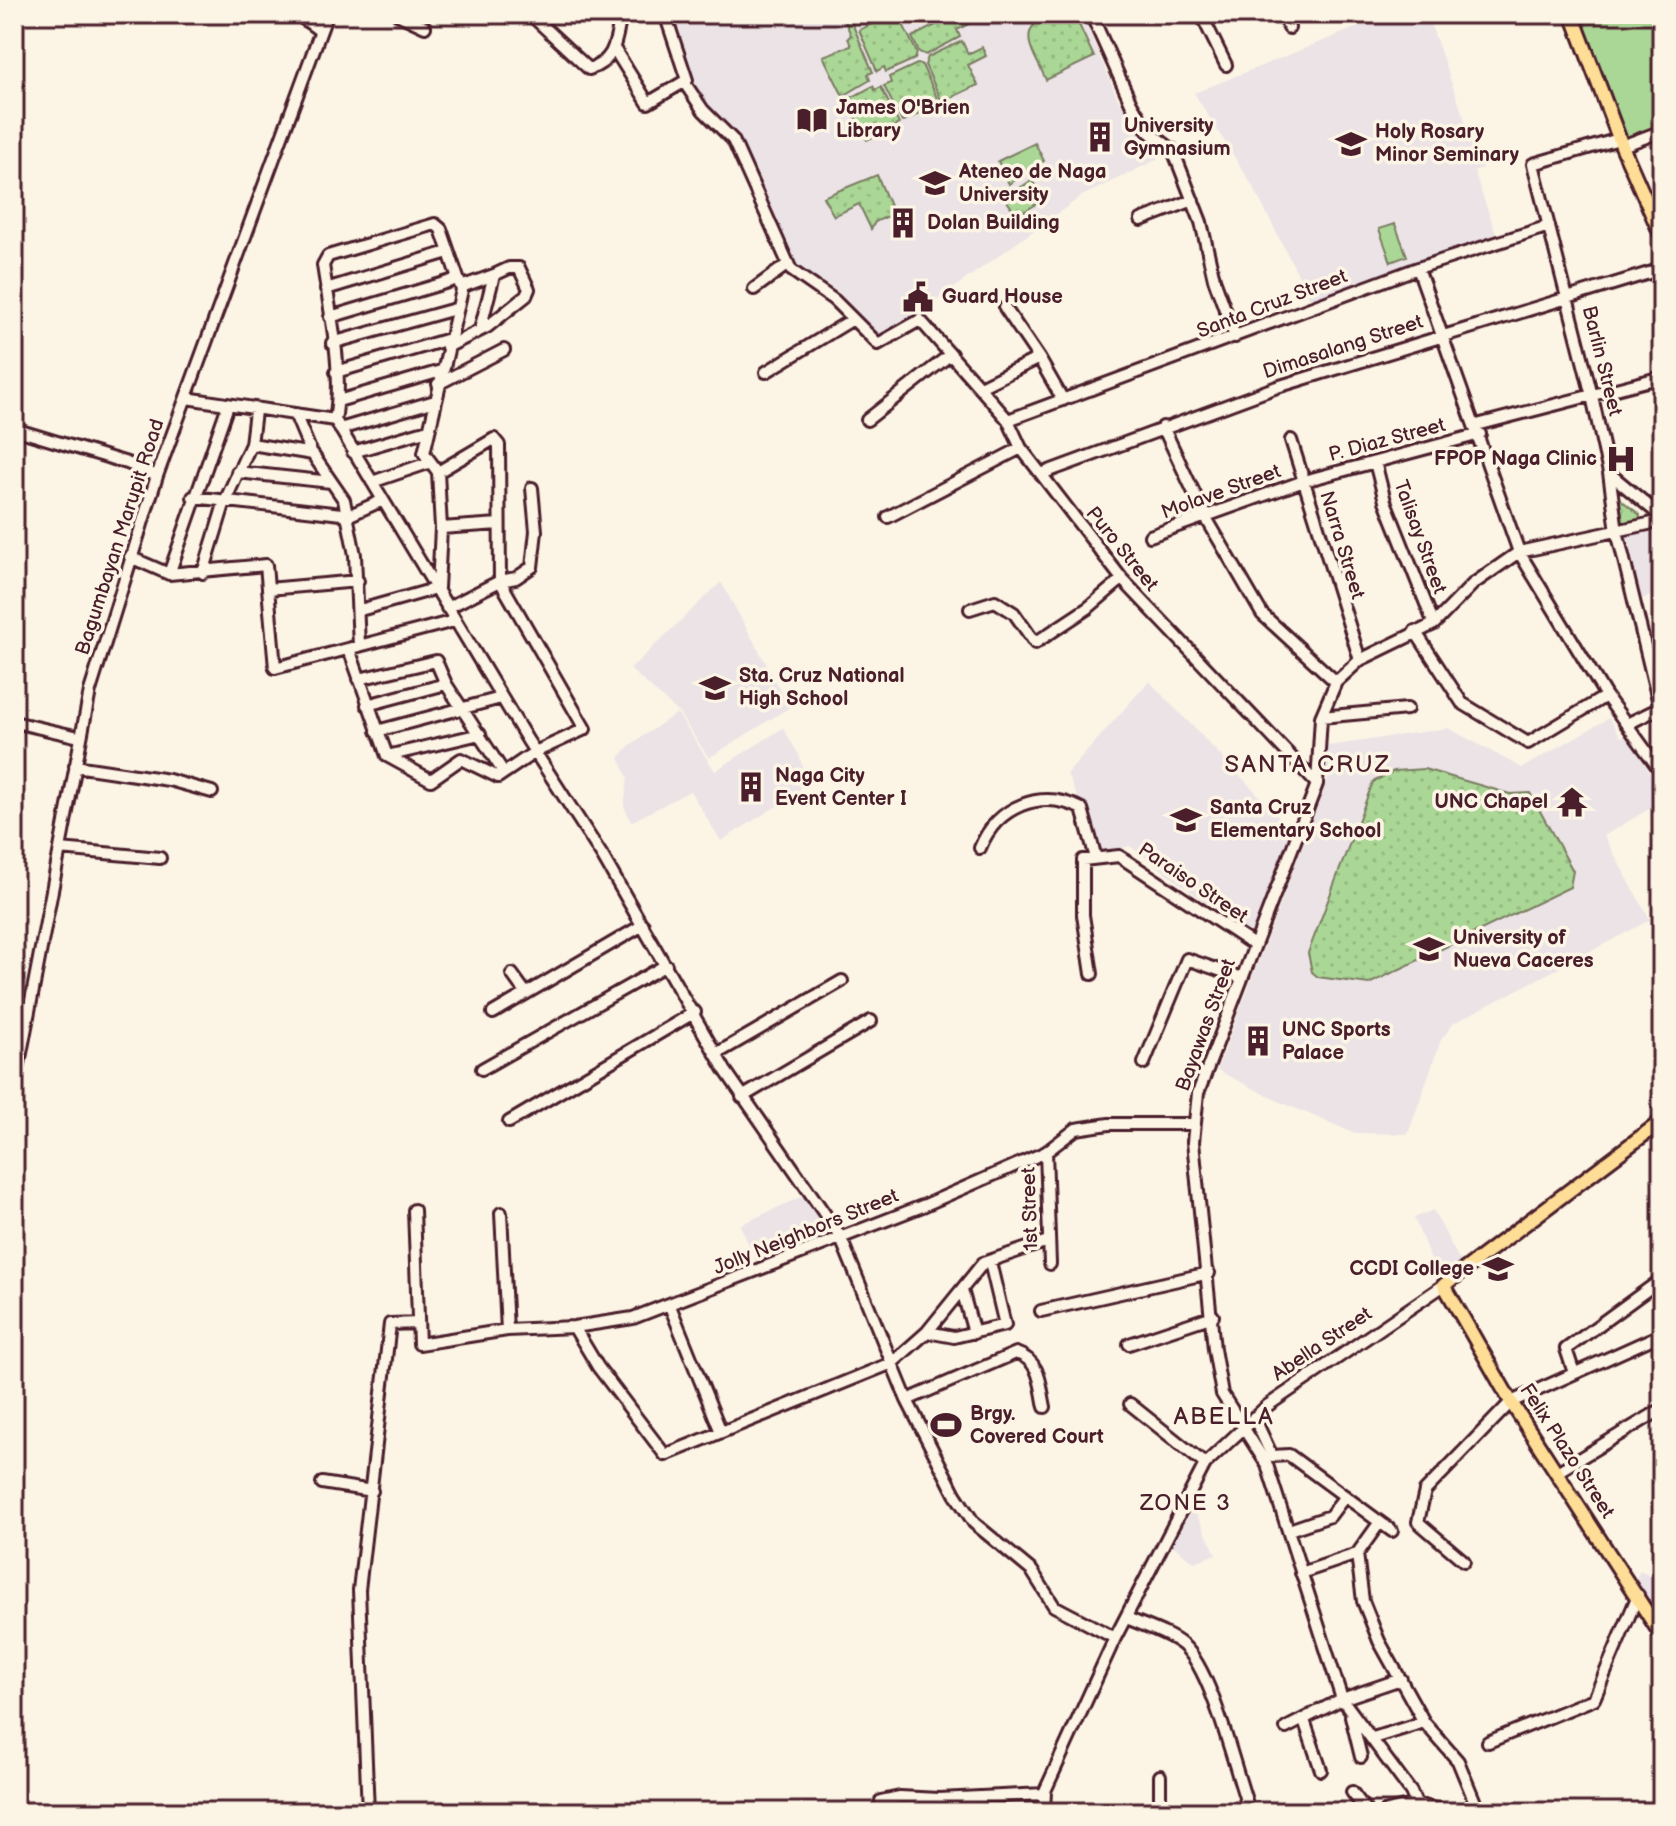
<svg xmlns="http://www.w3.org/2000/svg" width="1676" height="1826" font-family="'Balsamiq Sans',sans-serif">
	<defs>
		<pattern id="grass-dots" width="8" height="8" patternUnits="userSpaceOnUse" patternTransform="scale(2)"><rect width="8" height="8" fill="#aad796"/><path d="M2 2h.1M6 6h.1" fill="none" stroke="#94b881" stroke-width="1.8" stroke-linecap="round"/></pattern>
		<pattern id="park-tufts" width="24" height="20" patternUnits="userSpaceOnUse" patternTransform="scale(2)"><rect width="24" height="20" fill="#aad796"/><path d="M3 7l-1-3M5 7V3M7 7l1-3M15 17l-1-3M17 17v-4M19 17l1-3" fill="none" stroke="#94b881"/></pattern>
	</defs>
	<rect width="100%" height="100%" fill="#fcf5e5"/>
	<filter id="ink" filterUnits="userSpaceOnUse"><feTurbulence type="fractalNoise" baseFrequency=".0125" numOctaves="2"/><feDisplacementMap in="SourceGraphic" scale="16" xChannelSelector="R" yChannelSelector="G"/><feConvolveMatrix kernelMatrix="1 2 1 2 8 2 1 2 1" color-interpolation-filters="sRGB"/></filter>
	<g filter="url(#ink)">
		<!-- built -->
		<path fill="#ebe3e6" d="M671 14H1082L1120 104 1125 103 1140 134 1147 133 1158 159 1082 196 923 310 881 336 839 293 798 266 738 135 704 106 691 85Z
			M1390 14H1427L1482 168 1474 171 1496 234 1311 300 1252 185 1194 93Z
			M1658 528 1662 540V593L1641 599 1627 534Z
			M721 582 790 707 709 758 678 712 630 669Z
			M1149 681 1293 831 1252 937 1130 846 1102 853 1067 774Z
			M677 713 715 771 783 728 799 755 804 773 799 792 721 841 690 791 631 822 624 806 628 778 619 758 630 745Z
			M1609 718 1621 737 1626 735 1662 791V801L1604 836 1650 920 1454 1023 1441 1040 1408 1134 1354 1133 1280 1102 1217 1070 1329 776 1322 764V747L1448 728 1522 768Z
			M805 1195 825 1234 757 1263 740 1225Z
			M1433 1210 1462 1265 1439 1280 1414 1218Z
			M1193 1507 1216 1554 1194 1562 1172 1545Z
			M1640 1571 1662 1582V1610L1632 1585Z"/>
		<!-- grass -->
		<path fill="url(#grass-dots)" stroke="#7a7b60" stroke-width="2" d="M842 14H848L873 72 868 74 870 80 843 96 823 56 851 46 848 38 851 35Z
			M893 14H898L917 53 915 59 886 72 884 67 877 71 859 30Z
			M957 14H965L970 23 957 30 960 37 926 55 919 52 912 37Z
			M1049 14H1074L1094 57 1046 80C1034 52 1014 31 1049 14Z
			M962 41 968 54 982 47 986 56 968 65 978 85 942 102 925 65 928 57Z
			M917 64 922 65 940 104 902 122 884 86 891 83 889 77Z
			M873 86 875 90 881 87 899 124 867 140 847 100Z
			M877 175 895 218 888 216 875 222 871 229 859 204 834 216 823 197Z
			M1424 769 1510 794 1530 793 1573 871 1570 887 1369 984 1318 977 1312 972 1308 953 1373 782 1394 771Z"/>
		<!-- park -->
		<path fill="url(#park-tufts)" stroke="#7a7b60" stroke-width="2" d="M1032 180 1043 200 1017 216 1005 198Z
			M1620 499 1640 515 1639 520 1622 523 1617 501Z"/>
		<!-- garden -->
		<path fill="#aad796" stroke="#7a7b60" stroke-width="2" d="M1580 14H1662V125L1627 137Z
			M1035 143 1044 161 1009 184 998 161Z
			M1395 224 1407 256 1391 262 1379 229Z"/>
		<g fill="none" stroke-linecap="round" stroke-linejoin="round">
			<!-- minor casing -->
			<g stroke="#4a1f2b" stroke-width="16">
				<path id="minor" d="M297 14 319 30
					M397 14 425 27
					M530 14 589 69C612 62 615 47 619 25L609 14
					M1091 14 1131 103 1148 131 1173 150 1201 222 1214 279 1235 337
					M1201 14 1226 65
					M1282 14 1289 28
					M615 50 648 103 687 80 665 14
					M684 82 703 110 733 140 791 270 834 300 878 344 920 320 1008 420 1021 448 1122 579 1317 784
					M1619 139 1533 164 1592 396 1609 473 1617 531 1660 708
					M1622 146 1662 131
					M1141 220 1193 200
					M1418 268 1519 552 1606 696 1662 773
					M461 287 494 275 480 330
					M326 289 448 252
					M754 289 788 264
					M330 317 458 279
					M332 343 455 309
					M447 347 487 327 526 296 529 289 519 268H509L494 275
					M1039 358 1063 400
					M336 372 449 339
					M766 372 853 319
					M438 384 504 350
					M980 387 1039 358 1005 308
					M186 398 335 420 528 741 603 857 725 1070 840 1236 907 1400 955 1494 974 1523 1032 1571 1054 1606 1115 1638
					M338 401 441 371
					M295 414 311 452 344 500 355 555 359 646
					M335 420C344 371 330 314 323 265L328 256 435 224 441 229 462 290 424 453 438 472 494 439 499 445 500 581 585 729 535 752 498 777 461 759 431 780 387 756 349 649
					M867 420 951 354
					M1008 420 1418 268 1549 226
					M1477 425 1662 377
					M1163 427 1205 516 1262 614 1336 682
					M14 429 127 463 157 476
					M340 429 435 401
					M1291 440 1360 660
					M251 444 313 454
					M353 452 428 430
					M1375 462 1385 501 1434 624
					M237 472 331 482
					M438 472 441 528 499 524
					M1609 473 1662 517
					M1041 474 1277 387 1662 269
					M372 482 428 463
					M193 497 350 515 383 500
					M888 517 1021 448
					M1150 536 1304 481 1480 434
					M130 557 169 574 266 565 275 668 454 621
					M203 573 225 501 251 444 255 411
					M169 574 228 405
					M268 589 358 581
					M447 608 500 581 516 578 532 567 536 531 532 488
					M970 609 995 601 1014 613 1035 643 1088 608 1122 579
					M360 610 438 588 441 528
					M1415 631 1462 703 1528 743 1606 696
					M359 679 436 661 446 684 504 773
					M367 705 446 684
					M1321 717 1407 709
					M14 722 79 737
					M1627 724 1662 707
					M377 731 501 698
					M387 756 480 734
					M75 766 169 780 212 792
					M980 848C997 806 1041 788 1082 809L1096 858
					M60 849 160 858
					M512 974 525 992
					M1092 974 1083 915V860L1119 856 1254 945
					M493 1013 643 925
					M716 1054 842 981
					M1144 1063 1187 959 1242 978
					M482 1069 666 965
					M14 1090 90 691 157 476 327 14
					M742 1097 871 1021
					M509 1122 695 1012
					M1046 1152 1050 1264
					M414 1210 419 1344 507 1330 574 1327 633 1318 925 1205 1046 1152 1076 1129 1109 1124H1194
					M501 1213 507 1330
					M962 1290 974 1333
					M670 1306 721 1432
					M1041 1311 1209 1273
					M574 1327 598 1367 665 1455 892 1363 927 1332 983 1263 1048 1241
					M927 1332 954 1337 1005 1325 990 1262
					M1129 1344 1213 1316
					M1574 1373 1566 1349 1662 1279
					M907 1400 1016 1353C1041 1361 1040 1384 1045 1407
					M1130 1404 1205 1464
					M1254 1417 1272 1456 1289 1455 1392 1531
					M1557 1472 1662 1409
					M322 1483 372 1491
					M1380 1522 1357 1554 1363 1601 1379 1641 1424 1722 1458 1761 1479 1812
					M1289 1530 1330 1516 1345 1496
					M1464 1561 1418 1522 1425 1491 1511 1402 1662 1334
					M1301 1573 1357 1554
					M1127 1618C1144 1626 1169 1633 1183 1645 1213 1671 1235 1772 1250 1812
					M1351 1716 1361 1757
					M1304 1720 1321 1770
					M1286 1728 1342 1699 1401 1679
					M1373 1738 1424 1722
					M1488 1742 1594 1699 1638 1595
					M1352 1792 1367 1812
					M881 1801 900 1797 939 1799 1045 1794
					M368 1812 359 1590 390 1324 418 1323
					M1044 1812 1045 1791 1115 1638 1205 1464 1267 1406 1444 1285
					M1160 1812V1776
					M1384 1812 1416 1804 1447 1812
					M1415 1812 1416 1804 1411 1792 1342 1699 1267 1465 1222 1394 1214 1349 1193 1142 1198 1093 1317 784 1321 717 1336 682 1360 660 1434 624 1473 584 1519 552 1662 521"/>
			</g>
			<!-- major casing -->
			<g stroke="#4a1f2b" stroke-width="18">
				<path id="major" d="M1572 14 1622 146 1662 237
					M1662 1121 1444 1285 1511 1402 1662 1636"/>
			</g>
			<!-- minor -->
			<use href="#minor" stroke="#fcf5e5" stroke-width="10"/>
			<!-- major -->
			<use href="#major" stroke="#fedd96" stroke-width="12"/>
		</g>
	</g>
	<!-- icons -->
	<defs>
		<g id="library-bare" transform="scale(2.4)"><path d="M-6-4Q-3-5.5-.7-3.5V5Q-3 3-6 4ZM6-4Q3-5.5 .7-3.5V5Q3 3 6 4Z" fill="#4a1f2b" stroke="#fcf5e5" stroke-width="2.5" paint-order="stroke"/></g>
		<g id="building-bare" transform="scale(2.4)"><path d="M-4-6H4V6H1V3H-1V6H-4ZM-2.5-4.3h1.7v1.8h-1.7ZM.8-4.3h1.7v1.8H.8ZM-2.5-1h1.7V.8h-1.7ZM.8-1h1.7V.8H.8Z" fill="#4a1f2b" stroke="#fcf5e5" stroke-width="2.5" paint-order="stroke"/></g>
		<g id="school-bare" transform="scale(2.4)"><path d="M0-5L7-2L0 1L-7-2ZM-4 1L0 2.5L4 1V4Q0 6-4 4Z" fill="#4a1f2b" stroke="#fcf5e5" stroke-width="2.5" paint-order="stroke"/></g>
		<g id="university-bare" transform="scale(2.4)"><path d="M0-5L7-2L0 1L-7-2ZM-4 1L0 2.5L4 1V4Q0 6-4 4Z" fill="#4a1f2b" stroke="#fcf5e5" stroke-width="2.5" paint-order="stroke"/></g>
		<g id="civic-bare" transform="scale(2.4)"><path d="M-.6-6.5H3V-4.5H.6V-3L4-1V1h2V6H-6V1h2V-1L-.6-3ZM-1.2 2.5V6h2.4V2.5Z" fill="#4a1f2b" stroke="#fcf5e5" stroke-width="2.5" paint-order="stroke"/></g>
		<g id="hospital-bare" transform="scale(2.4)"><path d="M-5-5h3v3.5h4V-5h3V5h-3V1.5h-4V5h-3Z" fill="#4a1f2b" stroke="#fcf5e5" stroke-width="2.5" paint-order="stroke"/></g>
		<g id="temple-bare" transform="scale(2.4)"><path d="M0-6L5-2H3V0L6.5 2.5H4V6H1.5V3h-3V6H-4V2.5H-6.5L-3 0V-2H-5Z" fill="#4a1f2b" stroke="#fcf5e5" stroke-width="2.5" paint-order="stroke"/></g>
		<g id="stadium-bare" transform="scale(2.4)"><path d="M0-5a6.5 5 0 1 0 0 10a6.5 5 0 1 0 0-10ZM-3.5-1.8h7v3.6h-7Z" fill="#4a1f2b" stroke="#fcf5e5" stroke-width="2.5" paint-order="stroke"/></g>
	</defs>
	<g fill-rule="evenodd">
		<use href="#library-bare" x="812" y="120"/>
		<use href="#building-bare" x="1100" y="137"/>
		<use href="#school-bare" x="1351" y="144"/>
		<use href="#university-bare" x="935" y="183"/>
		<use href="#building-bare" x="903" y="223"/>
		<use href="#civic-bare" x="918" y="297"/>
		<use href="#hospital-bare" x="1621" y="459"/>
		<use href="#school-bare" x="715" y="688"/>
		<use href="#building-bare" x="751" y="787"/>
		<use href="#temple-bare" x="1572" y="802"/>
		<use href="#school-bare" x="1186" y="820"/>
		<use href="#university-bare" x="1429" y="949"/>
		<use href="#building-bare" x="1258" y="1041"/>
		<use href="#university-bare" x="1498" y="1269"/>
		<use href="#stadium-bare" x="946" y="1425"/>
	</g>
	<g text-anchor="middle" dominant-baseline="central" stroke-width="7" stroke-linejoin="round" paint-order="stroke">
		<!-- poi labels -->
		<g font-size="20" font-weight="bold" fill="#4a1f2b" stroke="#fcf5e5" text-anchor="start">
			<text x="836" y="108">James O'Brien<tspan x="836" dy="23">Library</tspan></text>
			<text x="1124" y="126">University<tspan x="1124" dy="23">Gymnasium</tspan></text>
			<text x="1375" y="132">Holy Rosary<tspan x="1375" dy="23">Minor Seminary</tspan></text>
			<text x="959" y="172">Ateneo de Naga<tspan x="959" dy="23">University</tspan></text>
			<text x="927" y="223">Dolan Building</text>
			<text x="942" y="297">Guard House</text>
			<text x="1597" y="459" text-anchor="end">FPOP Naga Clinic</text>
			<text x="739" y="676">Sta. Cruz National<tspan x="739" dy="23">High School</tspan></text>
			<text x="775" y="776">Naga City<tspan x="775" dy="23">Event Center I</tspan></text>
			<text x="1548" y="802" text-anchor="end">UNC Chapel</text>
			<text x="1210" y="808">Santa Cruz<tspan x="1210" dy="23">Elementary School</tspan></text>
			<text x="1453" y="938">University of<tspan x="1453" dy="23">Nueva Caceres</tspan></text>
			<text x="1282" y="1030">UNC Sports<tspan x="1282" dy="23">Palace</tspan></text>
			<text x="1474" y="1269" text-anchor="end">CCDI College</text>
			<text x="970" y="1414">Brgy.<tspan x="970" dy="23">Covered Court</tspan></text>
		</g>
		<!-- street labels -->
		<g font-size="20" fill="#4a1f2b" stroke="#fcf5e5">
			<text transform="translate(1272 304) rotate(-21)">Santa Cruz Street</text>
			<text transform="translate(1343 347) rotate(-18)">Dimasalang Street</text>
			<text transform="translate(1602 361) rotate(76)">Barlin Street</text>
			<text transform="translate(1387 440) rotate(-15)">P. Diaz Street</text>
			<text transform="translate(1221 492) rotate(-20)">Molave Street</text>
			<text transform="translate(120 537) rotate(-72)">Bagumbayan Marupit Road</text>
			<text transform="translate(1420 537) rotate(70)">Talisay Street</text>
			<text transform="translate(1342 545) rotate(73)">Narra Street</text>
			<text transform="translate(1122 549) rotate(51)">Puro Street</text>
			<text transform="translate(1193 883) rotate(34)">Paraiso Street</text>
			<text transform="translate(1206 1025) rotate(-70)">Bayawas Street</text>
			<text transform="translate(1030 1209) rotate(-92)">1st Street</text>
			<text transform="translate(806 1232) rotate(-22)">Jolly Neighbors Street</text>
			<text transform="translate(1322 1344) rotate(-34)">Abella Street</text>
			<text transform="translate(1567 1451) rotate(57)">Felix Plazo Street</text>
		</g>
		<!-- neighbourhood labels -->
		<g font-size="22" letter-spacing="2" fill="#4a1f2b" stroke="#fcf5e5">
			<text x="1186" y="1503">ZONE 3</text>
		</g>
		<!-- quarter labels -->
		<g font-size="24" letter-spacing="2" fill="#4a1f2b" stroke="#fcf5e5">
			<text x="1308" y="764">SANTA CRUZ</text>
			<text x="1224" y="1416">ABELLA</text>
		</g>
	</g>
	<!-- margin -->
	<rect width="1676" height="1826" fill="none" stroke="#fcf5e5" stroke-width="48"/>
	<rect x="24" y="24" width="1628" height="1778" fill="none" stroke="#4a1f2b" stroke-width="3" filter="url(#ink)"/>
</svg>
